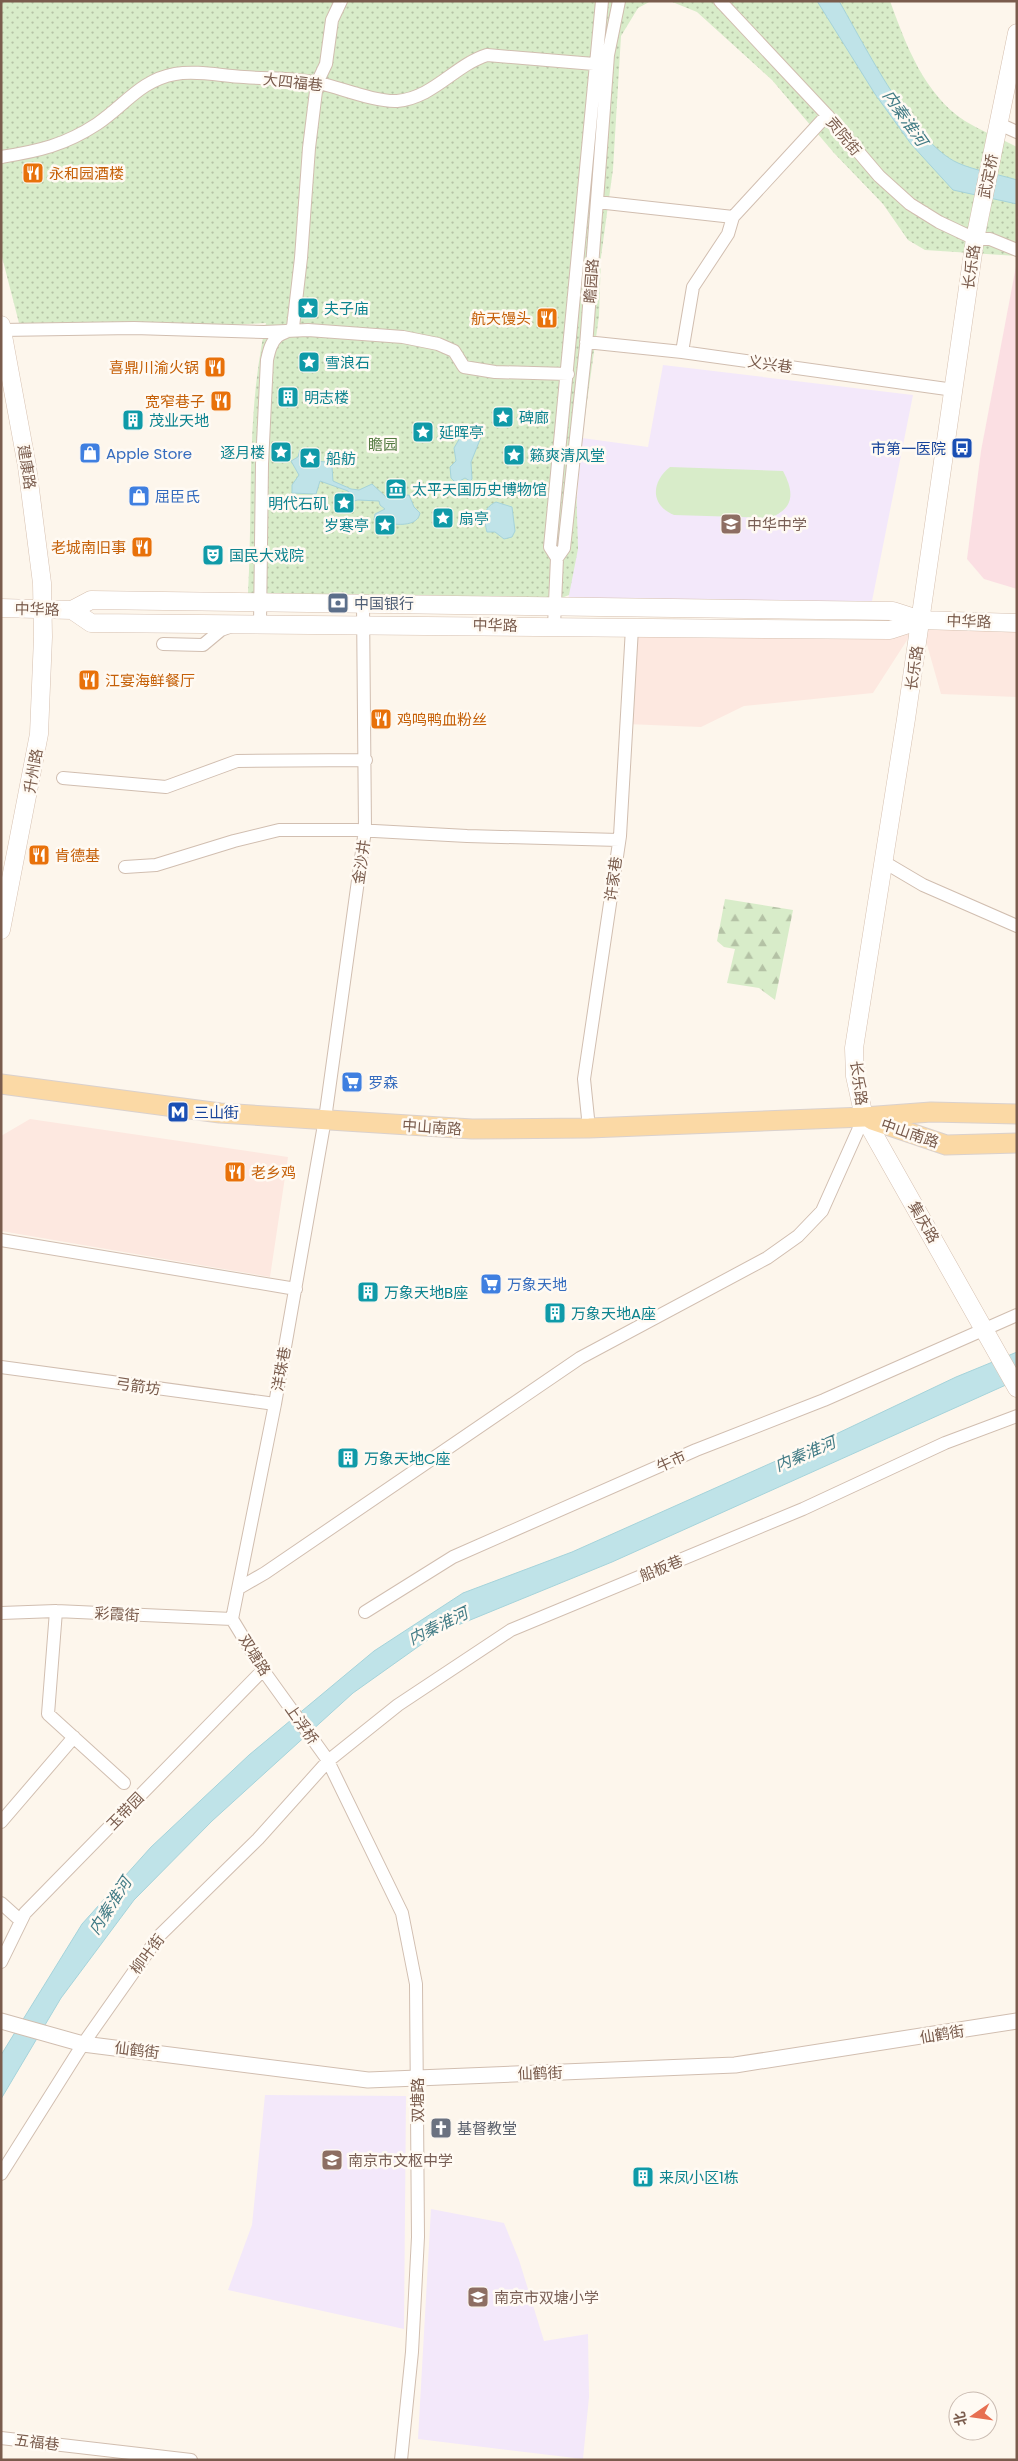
<svg xmlns="http://www.w3.org/2000/svg" width="1018" height="2461" font-family="Poppins,'Noto Sans SC',sans-serif">
	<defs>
		<pattern id="forest-firs" width="22" height="20" patternUnits="userSpaceOnUse" patternTransform="scale(1.25)"><rect width="22" height="20" fill="#d8ecc9"/><path d="M5 1l3.5 6h-7zM16 11l3.5 6h-7z" fill="#b4c2a5"/></pattern>
		<pattern id="park-dots" width="8" height="8" patternUnits="userSpaceOnUse" patternTransform="scale(1.25)"><rect width="8" height="8" fill="#d8ecc9"/><path d="M2 2h.1M6 6h.1" fill="none" stroke="#b4c2a5" stroke-width="1.8" stroke-linecap="round"/></pattern>
	</defs>
	<rect width="100%" height="100%" fill="#fdf6ec"/>
	<!-- commercial -->
	<path fill="#fde8e0" d="M920 620 873 693 744 706 701 727 626 724 632 628 890 630 921 620 1017 623V697L941 694Z
		M30 1119 288 1157 270 1277 1 1231V1136Z"/>
	<!-- education -->
	<path fill="#f3e8fa" d="M663 365 913 395 872 601 568 604 582 438 648 447Z
		M265 2095 406 2096 404 2329 228 2290 252 2225Z
		M431 2209 504 2223 519 2260 544 2341 588 2334 589 2397 583 2459 418 2439Z"/>
	<!-- medical -->
	<path fill="#fbdfe3" d="M1017 261V589L984 579 967 559 981 451Z"/>
	<!-- green -->
	<path fill="#d8ecc9" d="M670 467 783 471C794 492 795 508 770 518L674 515C650 505 651 482 670 467Z"/>
	<!-- forest -->
	<path fill="url(#forest-firs)" d="M725 899 793 910 775 1000 759 988 727 983 735 949 724 947 717 941Z"/>
	<!-- park -->
	<path fill="url(#park-dots)" d="M1 1H651L638 8 621 36 613 169 601 257 599 316 576 480 578 549 569 595 534 609 288 597 248 593C253 502 246 413 266 323L169 329 130 322 19 323 1 253Z
		M670 1H890C906 45 924 94 965 121 981 131 1000 138 1017 147V256L925 250 908 240 883 204 834 153 772 80 697 12Z"/>
	<!-- water -->
	<path fill="#bfe3e8" stroke="#a5d3da" d="M817 1H839C864 44 913 143 958 163 976 171 998 174 1017 180V204L953 190 911 144 875 94Z
		M464 431H472L481 437 471 462 472 479 470 481 465 478 456 483 451 478 450 467 456 461 454 448Z
		M303 449 315 461 326 462 332 467 333 481 351 489 359 490 372 484 386 497 409 495 414 507 420 513C417 530 387 524 374 520L375 514 385 509 380 505 379 501 358 500 345 503 344 500 350 495 348 491 320 481 316 494 292 493V485L299 475 291 461 298 457 300 450Z
		M496 502 512 507 515 531 512 537 504 539 495 532H487C484 520 482 508 496 502Z
		M1017 1352V1380L612 1562 436 1634 353 1693 212 1821 134 1900 61 1998 1 2099V2055L82 1924 151 1847 249 1755 374 1651 463 1593 572 1552 834 1435 956 1377Z"/>
	<g fill="none" stroke-linecap="round" stroke-linejoin="round">
		<!-- minor casing -->
		<g stroke="#d1beb0" stroke-width="14">
			<path id="minor" d="M720 1 827 115 879 176 910 204 939 222 975 239H990L1017 250
				M999 124 1017 132
				M1 157C39 151 65 145 97 124 125 105 141 80 175 74 197 70 222 76 244 77 268 79 295 78 319 83 341 88 375 102 397 101 433 98 455 65 487 55L594 64
				M597 202 733 217
				M1 330 134 328 264 332 308 330 403 337 438 344 454 351 464 367 495 372 568 374
				M586 342 682 352 954 390
				M682 352 693 287 728 234 733 217 827 115
				M557 558 564 548 586 346 608 55 619 1
				M260 625 262 464 267 360C269 351 271 342 278 336 284 332 289 332 293 327L301 258 309 148 317 83 326 64 332 20 341 1
				M554 626 557 558 550 547 602 1
				M163 644 203 645 221 630 232 626
				M63 778 166 787 237 761 366 760
				M884 862 923 885 1017 926
				M125 867 156 865 234 841 279 830H356L467 836 619 840
				M589 1128 584 1079 620 836 632 628
				M1 1240 296 1289
				M1 1367 275 1404
				M239 1588 265 1573 580 1358 767 1258 798 1236 822 1211 864 1117
				M56 1611 48 1714 124 1783
				M365 1612 453 1557 696 1450 824 1400 1017 1315
				M1 1613 56 1611 232 1619
				M232 1619 275 1404 325 1119 365 830 363 604
				M232 1619 263 1670 327 1759 402 1913 416 1984 418 2237 412 2352 401 2460
				M1 1822 74 1737
				M1 1903 21 1921
				M1 1962 25 1913 263 1670
				M1 2174 83 2044 159 1936 258 1839 328 1761 398 1705 511 1630 803 1509 945 1443 1017 1416
				M1 2438 191 2460"/>
		</g>
		<!-- tertiary casing -->
		<g stroke="#d1beb0" stroke-width="17">
			<path id="tertiary" d="M1 2021 83 2044 368 2080 735 2065 1017 2021"/>
		</g>
		<!-- secondary casing -->
		<g stroke="#d6c0b0" stroke-width="19">
			<path id="secondary" d="M1017 33 975 239 906 719 854 1048 855 1076 864 1117 1017 1388
				M1 325 27 466 42 583 43 637 39 734 1 930
				M1 608 72 610 91 623 890 630 921 620
				M72 610 91 600 893 611 921 620 1017 623"/>
		</g>
		<!-- primary casing -->
		<g stroke="#dad1cd" stroke-width="21">
			<path id="primary" d="M1 1084 220 1113 472 1129 589 1128 864 1117 931 1112 1017 1114
				M872 1120 946 1145 1017 1143"/>
		</g>
		<!-- minor -->
		<use href="#minor" stroke="#fff" stroke-width="12"/>
		<!-- tertiary -->
		<use href="#tertiary" stroke="#fff" stroke-width="15"/>
		<!-- secondary -->
		<use href="#secondary" stroke="#fff" stroke-width="18"/>
		<!-- primary -->
		<use href="#primary" stroke="#fbd9a5" stroke-width="19"/>
	</g>
	<!-- icons -->
	<defs>
		<g id="restaurant-square" transform="scale(1.125)"><rect x="-9" y="-9" width="18" height="18" rx="4" fill="#e8710a" stroke="#fffaf3"/><path d="M-5-6h1v4h1v-4h1v4h1v-4h1v5L-1.5 .5V6h-2V.5L-5-1ZM5-6V6H3V1.5H1.5Q1.5-4 5-6Z" fill="#fff"/></g>
		<g id="sight-square" transform="scale(1.125)"><rect x="-9" y="-9" width="18" height="18" rx="4" fill="#0f9aa8" stroke="#fffaf3"/><path d="M0-6L1.8-2.2L6-1.7L2.9 1.2L3.7 5.4L0 3.3L-3.7 5.4L-2.9 1.2L-6-1.7L-1.8-2.2Z" fill="#fff"/></g>
		<g id="building-square" transform="scale(1.125)"><rect x="-9" y="-9" width="18" height="18" rx="4" fill="#0f9aa8" stroke="#fffaf3"/><path d="M-4-6H4V6H1V3H-1V6H-4ZM-2.5-4.3h1.7v1.8h-1.7ZM.8-4.3h1.7v1.8H.8ZM-2.5-1h1.7V.8h-1.7ZM.8-1h1.7V.8H.8Z" fill="#fff"/></g>
		<g id="bus-square" transform="scale(1.125)"><rect x="-9" y="-9" width="18" height="18" rx="4" fill="#1a4fb4" stroke="#fffaf3"/><path d="M-5-6H5V4H4V6H2V4H-2V6H-4V4H-5ZM-3.5-4V0h7V-4ZM-3.5 1.2v1.5H-2V1.2ZM2 1.2v1.5H3.5V1.2Z" fill="#fff"/></g>
		<g id="shop-square" transform="scale(1.125)"><rect x="-9" y="-9" width="18" height="18" rx="4" fill="#3f7fe0" stroke="#fffaf3"/><path d="M-5-2.5h2.3a2.7 3.5 0 0 1 5.4 0H5L5.5 6h-11ZM-1.5-2.5h3a1.5 2.3 0 0 0-3 0Z" fill="#fff"/></g>
		<g id="museum-square" transform="scale(1.125)"><rect x="-9" y="-9" width="18" height="18" rx="4" fill="#0f9aa8" stroke="#fffaf3"/><path d="M0-6L6-3V-2H-6V-3ZM-5-1h2V3h-2ZM-1-1h2V3h-2ZM3-1h2V3H3ZM-6 4H6V6H-6Z" fill="#fff"/></g>
		<g id="school-square" transform="scale(1.125)"><rect x="-9" y="-9" width="18" height="18" rx="4" fill="#8d6e63" stroke="#fffaf3"/><path d="M0-5L7-2L0 1L-7-2ZM-4 1L0 2.5L4 1V4Q0 6-4 4Z" fill="#fff"/></g>
		<g id="theatre-square" transform="scale(1.125)"><rect x="-9" y="-9" width="18" height="18" rx="4" fill="#0f9aa8" stroke="#fffaf3"/><path d="M-5-5.5Q0-4 5-5.5V0Q5 5 0 6Q-5 5-5 0ZM-3.3-2.5H-1v1.5H-3.3ZM1-2.5H3.3v1.5H1ZM-2.8 1Q0 5.5 2.8 1Z" fill="#fff"/></g>
		<g id="bank-square" transform="scale(1.125)"><rect x="-9" y="-9" width="18" height="18" rx="4" fill="#5c6f8a" stroke="#fffaf3"/><path d="M-6-4H6V4H-6ZM0-2.3a2.3 2.3 0 1 0 0 4.6a2.3 2.3 0 1 0 0-4.6Z" fill="#fff"/></g>
		<g id="supermarket-square" transform="scale(1.125)"><rect x="-9" y="-9" width="18" height="18" rx="4" fill="#3f7fe0" stroke="#fffaf3"/><path d="M-6-5.5h2.5l.6 2H6L4.5 2H-2.5L-4.4-4H-6ZM-1.5 3.2a1.3 1.3 0 1 0 .1 0ZM3 3.2a1.3 1.3 0 1 0 .1 0Z" fill="#fff"/></g>
		<g id="metro-square" transform="scale(1.125)"><rect x="-9" y="-9" width="18" height="18" rx="4" fill="#1a4fb4" stroke="#fffaf3"/><path d="M-5.5 5V-5H-3L0 0L3-5H5.5V5H3V-.5L0 4L-3-.5V5Z" fill="#fff"/></g>
		<g id="church-square" transform="scale(1.125)"><rect x="-9" y="-9" width="18" height="18" rx="4" fill="#6b7280" stroke="#fffaf3"/><path d="M-1.2-6h2.4v3.5h3.3v2.4h-3.3V6h-2.4V-.1h-3.3v-2.4h3.3Z" fill="#fff"/></g>
	</defs>
	<g fill-rule="evenodd">
		<use href="#restaurant-square" x="33" y="173"/>
		<use href="#sight-square" x="308" y="308"/>
		<use href="#restaurant-square" x="547" y="318"/>
		<use href="#sight-square" x="309" y="362"/>
		<use href="#restaurant-square" x="215" y="367"/>
		<use href="#building-square" x="288" y="397"/>
		<use href="#restaurant-square" x="221" y="401"/>
		<use href="#sight-square" x="503" y="417"/>
		<use href="#building-square" x="133" y="420"/>
		<use href="#sight-square" x="423" y="432"/>
		<use href="#bus-square" x="962" y="448"/>
		<use href="#sight-square" x="281" y="452"/>
		<use href="#shop-square" x="90" y="453"/>
		<use href="#sight-square" x="514" y="455"/>
		<use href="#sight-square" x="310" y="458"/>
		<use href="#museum-square" x="396" y="489"/>
		<use href="#shop-square" x="139" y="496"/>
		<use href="#sight-square" x="344" y="503"/>
		<use href="#sight-square" x="443" y="518"/>
		<use href="#school-square" x="731" y="524"/>
		<use href="#sight-square" x="385" y="525"/>
		<use href="#restaurant-square" x="142" y="547"/>
		<use href="#theatre-square" x="213" y="555"/>
		<use href="#bank-square" x="338" y="603"/>
		<use href="#restaurant-square" x="89" y="680"/>
		<use href="#restaurant-square" x="381" y="719"/>
		<use href="#restaurant-square" x="39" y="855"/>
		<use href="#supermarket-square" x="352" y="1082"/>
		<use href="#metro-square" x="178" y="1112"/>
		<use href="#restaurant-square" x="235" y="1172"/>
		<use href="#supermarket-square" x="491" y="1284"/>
		<use href="#building-square" x="368" y="1292"/>
		<use href="#building-square" x="555" y="1313"/>
		<use href="#building-square" x="348" y="1458"/>
		<use href="#church-square" x="441" y="2128"/>
		<use href="#school-square" x="332" y="2160"/>
		<use href="#building-square" x="643" y="2177"/>
		<use href="#school-square" x="478" y="2297"/>
	</g>
	<g text-anchor="middle" dominant-baseline="central" stroke-width="5" stroke-linejoin="round" paint-order="stroke">
		<!-- street labels -->
		<g font-size="15" fill="#7a5c4d" stroke="#fffaf3">
			<text transform="translate(293 82) rotate(6)">大四福巷</text>
			<text transform="translate(844 136) rotate(50)">贡院街</text>
			<text transform="translate(988 176) rotate(-79)">武定桥</text>
			<text transform="translate(971 267) rotate(-82)">长乐路</text>
			<text transform="translate(591 281) rotate(-86)">瞻园路</text>
			<text transform="translate(770 364) rotate(8)">义兴巷</text>
			<text transform="translate(27 467) rotate(81)">建康路</text>
			<text transform="translate(37 609) rotate(1)">中华路</text>
			<text transform="translate(969 621) rotate(2)">中华路</text>
			<text transform="translate(495 625) rotate(1)">中华路</text>
			<text transform="translate(914 668) rotate(-82)">长乐路</text>
			<text transform="translate(33 771) rotate(-80)">升州路</text>
			<text transform="translate(361 862) rotate(-82)">金沙井</text>
			<text transform="translate(613 879) rotate(-82)">许家巷</text>
			<text transform="translate(859 1083) rotate(82)">长乐路</text>
			<text transform="translate(432 1127) rotate(4)">中山南路</text>
			<text transform="translate(910 1133) rotate(19)">中山南路</text>
			<text transform="translate(924 1222) rotate(60)">集庆路</text>
			<text transform="translate(281 1369) rotate(-80)">洋珠巷</text>
			<text transform="translate(138 1386) rotate(8)">弓箭坊</text>
			<text transform="translate(671 1461) rotate(-24)">牛市</text>
			<text transform="translate(661 1568) rotate(-22)">船板巷</text>
			<text transform="translate(117 1614) rotate(3)">彩霞街</text>
			<text transform="translate(255 1655) rotate(58)">双塘路</text>
			<text transform="translate(302 1724) rotate(55)">上浮桥</text>
			<text transform="translate(125 1811) rotate(-46)">玉带园</text>
			<text transform="translate(147 1954) rotate(-53)">柳叶街</text>
			<text transform="translate(942 2034) rotate(-9)">仙鹤街</text>
			<text transform="translate(137 2050) rotate(7)">仙鹤街</text>
			<text transform="translate(540 2073) rotate(-2)">仙鹤街</text>
			<text transform="translate(417 2100) rotate(-90)">双塘路</text>
			<text transform="translate(37 2442) rotate(7)">五福巷</text>
		</g>
		<!-- food labels -->
		<g font-size="15" fill="#c56008" stroke="#fffaf3" text-anchor="start">
			<text x="49" y="173">永和园酒楼</text>
			<text x="531" y="318" text-anchor="end">航天馒头</text>
			<text x="199" y="367" text-anchor="end">喜鼎川渝火锅</text>
			<text x="205" y="401" text-anchor="end">宽窄巷子</text>
			<text x="126" y="547" text-anchor="end">老城南旧事</text>
			<text x="105" y="680">江宴海鲜餐厅</text>
			<text x="397" y="719">鸡鸣鸭血粉丝</text>
			<text x="55" y="855">肯德基</text>
			<text x="251" y="1172">老乡鸡</text>
		</g>
		<!-- culture labels -->
		<g font-size="15" fill="#0d838f" stroke="#fffaf3" text-anchor="start">
			<text x="324" y="308">夫子庙</text>
			<text x="325" y="362">雪浪石</text>
			<text x="304" y="397">明志楼</text>
			<text x="519" y="417">碑廊</text>
			<text x="149" y="420">茂业天地</text>
			<text x="439" y="432">延晖亭</text>
			<text x="265" y="452" text-anchor="end">逐月楼</text>
			<text x="530" y="455">籁爽清风堂</text>
			<text x="326" y="458">船舫</text>
			<text x="412" y="489">太平天国历史博物馆</text>
			<text x="328" y="503" text-anchor="end">明代石矶</text>
			<text x="459" y="518">扇亭</text>
			<text x="369" y="525" text-anchor="end">岁寒亭</text>
			<text x="229" y="555">国民大戏院</text>
			<text x="384" y="1292">万象天地B座</text>
			<text x="571" y="1313">万象天地A座</text>
			<text x="364" y="1458">万象天地C座</text>
			<text x="659" y="2177">来凤小区1栋</text>
		</g>
		<!-- park labels -->
		<g font-size="15" fill="#537a41" stroke="#fffaf3">
			<text x="383" y="444">瞻园</text>
		</g>
		<!-- transit labels -->
		<g font-size="15" fill="#164399" stroke="#fffaf3" text-anchor="end">
			<text x="946" y="448">市第一医院</text>
			<text x="194" y="1112" text-anchor="start">三山街</text>
		</g>
		<!-- shop labels -->
		<g font-size="15" fill="#366cbe" stroke="#fffaf3" text-anchor="start">
			<text x="106" y="453">Apple Store</text>
			<text x="155" y="496">屈臣氏</text>
			<text x="368" y="1082">罗森</text>
			<text x="507" y="1284">万象天地</text>
		</g>
		<!-- education labels -->
		<g font-size="15" fill="#785e54" stroke="#fffaf3" text-anchor="start">
			<text x="747" y="524">中华中学</text>
			<text x="348" y="2160">南京市文枢中学</text>
			<text x="494" y="2297">南京市双塘小学</text>
		</g>
		<!-- service labels -->
		<g font-size="15" fill="#4e5e75" stroke="#fffaf3" text-anchor="start">
			<text x="354" y="603">中国银行</text>
		</g>
		<!-- worship labels -->
		<g font-size="15" fill="#5b616d" stroke="#fffaf3" text-anchor="start">
			<text x="457" y="2128">基督教堂</text>
		</g>
		<!-- water labels -->
		<g font-size="16" font-style="italic" fill="#437c86" stroke="#fffaf3">
			<text transform="translate(905 118) rotate(55)">内秦淮河</text>
			<text transform="translate(805 1454) rotate(-23)">内秦淮河</text>
			<text transform="translate(438 1626) rotate(-26)">内秦淮河</text>
			<text transform="translate(110 1906) rotate(-57)">内秦淮河</text>
		</g>
	</g>
	<!-- border -->
	<rect width="1018" height="2461" fill="none" stroke="#7a5c4d" stroke-width="5"/>
	<!-- north arrow -->
	<g transform="translate(973 2416) rotate(257)"><circle r="24" fill="#fffaf3" stroke="#cabbb1"/>
	<path d="M0-4L9 19L0 12L-9 19Z" fill="#e76f51"/>
	<text y="-8" font-size="14" font-weight="bold" text-anchor="middle" fill="#7a5c4d">北</text>
	</g>
</svg>
